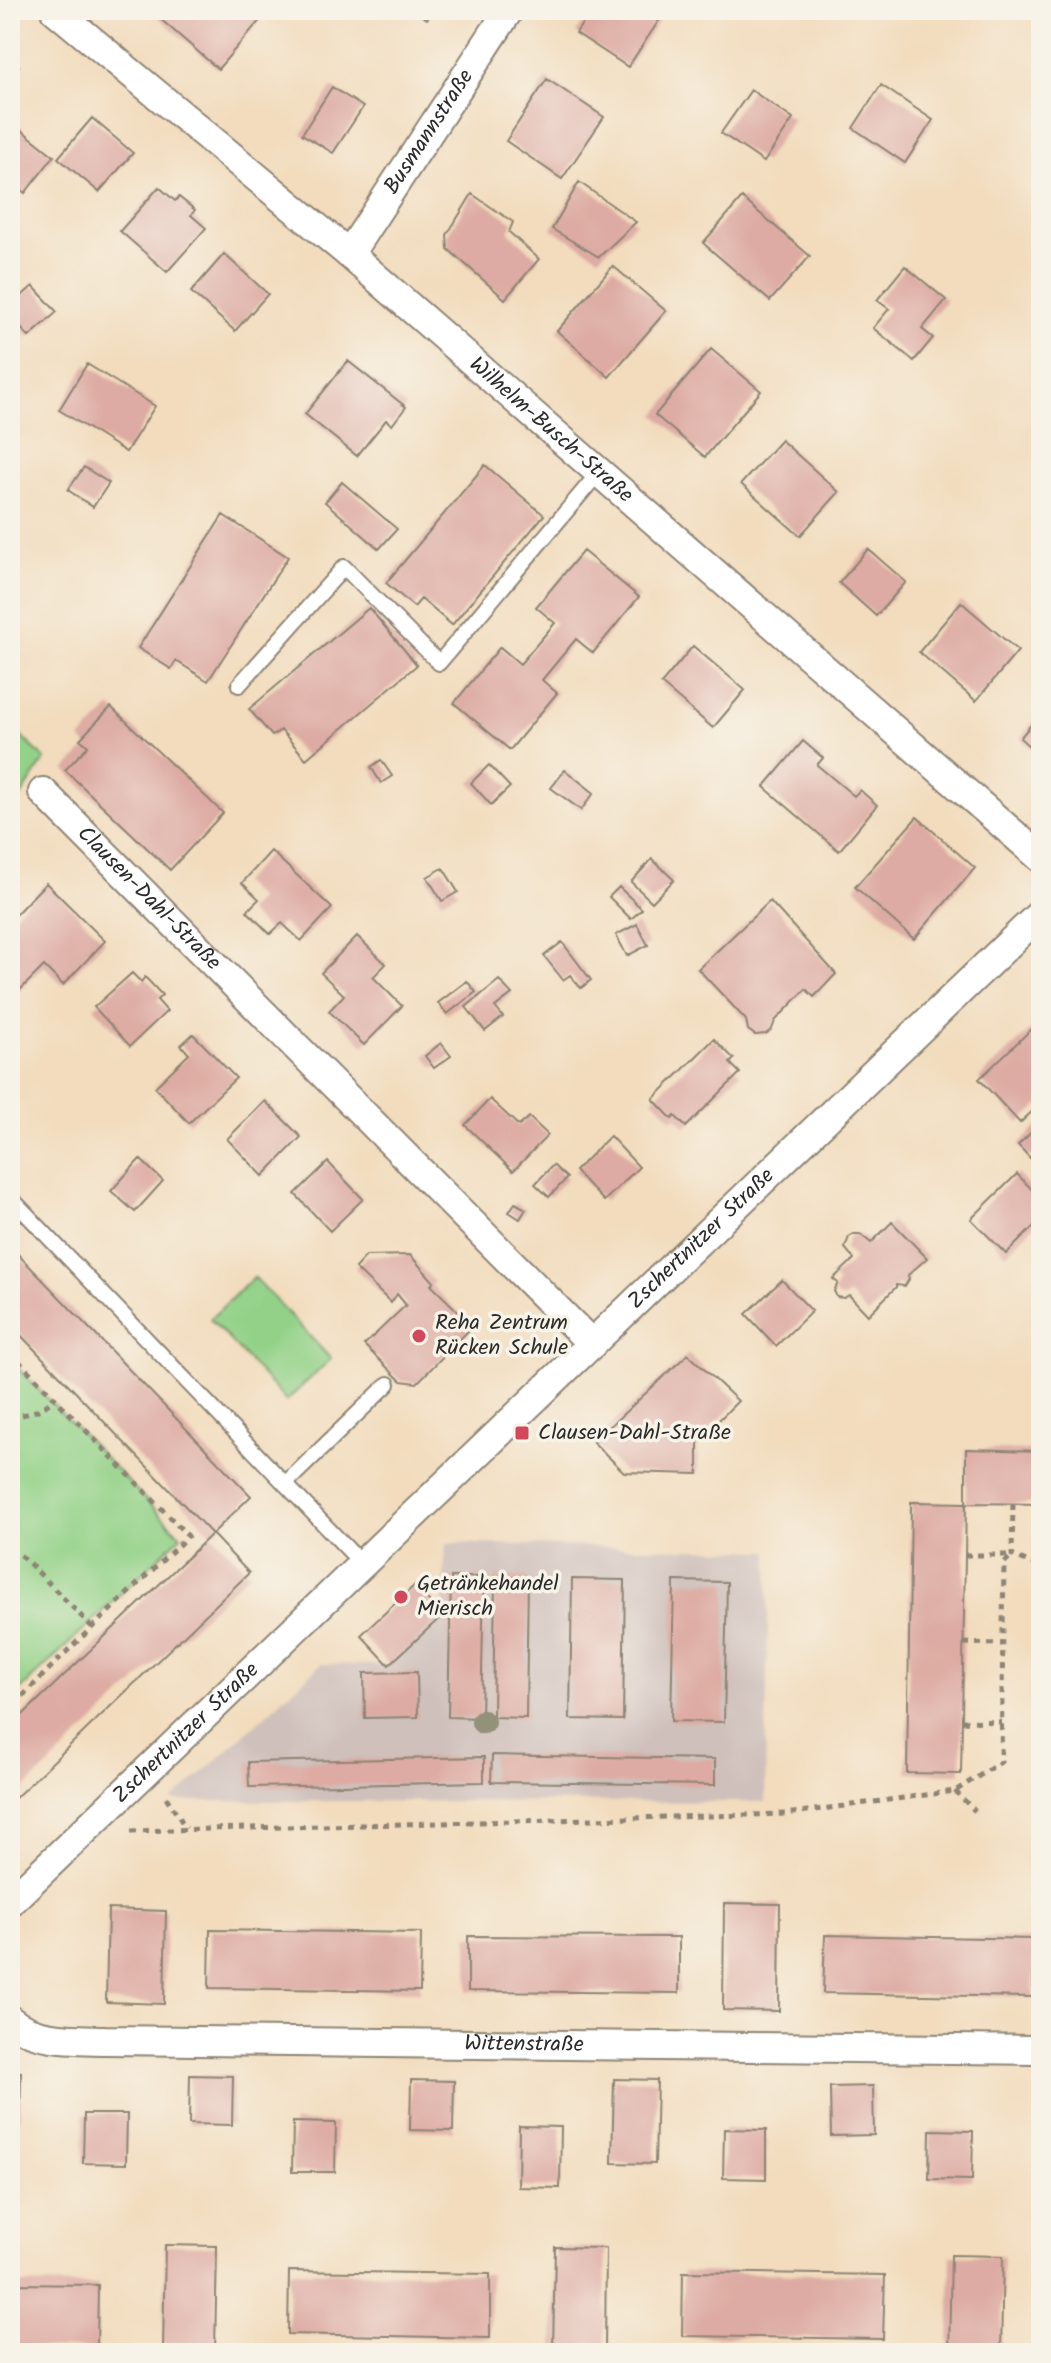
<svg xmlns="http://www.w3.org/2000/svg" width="1051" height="2363" font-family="Kalam,sans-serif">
	<rect width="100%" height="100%" fill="#f7f3e8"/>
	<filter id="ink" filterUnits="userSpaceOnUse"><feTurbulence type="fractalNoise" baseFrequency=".0125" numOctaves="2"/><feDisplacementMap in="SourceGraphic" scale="16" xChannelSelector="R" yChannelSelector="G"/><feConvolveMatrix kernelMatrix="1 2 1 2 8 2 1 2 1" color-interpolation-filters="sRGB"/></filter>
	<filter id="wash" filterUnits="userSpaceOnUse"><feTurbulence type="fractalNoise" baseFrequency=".006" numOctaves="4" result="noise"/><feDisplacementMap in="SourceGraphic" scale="32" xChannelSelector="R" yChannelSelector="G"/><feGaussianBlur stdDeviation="1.8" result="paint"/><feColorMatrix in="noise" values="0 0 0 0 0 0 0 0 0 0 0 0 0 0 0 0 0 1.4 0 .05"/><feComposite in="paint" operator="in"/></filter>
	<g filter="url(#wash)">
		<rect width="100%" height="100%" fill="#f2dcbd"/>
		<!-- industrial -->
		<path fill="#cfc0bb" d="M446 1543 769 1551 765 1802 172 1801 321 1664 389 1665 442 1616Z"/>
		<!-- green -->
		<path fill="#92d187" stroke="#5e7e59" stroke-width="2" d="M10 725 45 759 10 813Z
			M254 1277 331 1359 286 1401 210 1319Z
			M10 1360 181 1536 10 1700Z"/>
		<g id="blocks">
			<!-- building -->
			<path fill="#ddaba3" d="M150 10H265L267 12 218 69Z
				M412 10H433L427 19Z
				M591 10H666L628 67 576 33Z
				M10 59 19 66 10 76Z
				M547 79 604 117 562 179 506 141Z
				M881 85 933 120 905 163 853 128Z
				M332 87 363 107 333 153 302 134Z
				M751 90 793 119 764 162 721 133Z
				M92 118 133 153 99 192 58 158Z
				M10 121 54 156 25 193 10 181Z
				M579 182 636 222 599 257 552 229Z
				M159 187 175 201 179 197 195 210 191 215 206 228 167 272 120 231Z
				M472 194 513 222 509 232 539 259 505 299 448 249 447 235Z
				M742 198 810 256 770 301 703 243Z
				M224 254 268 294 235 331 191 292Z
				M613 266 666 311 609 377 557 331Z
				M905 266 946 300 922 329 933 338 914 361 873 328 889 309 877 300Z
				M33 286 57 312 29 337 10 316V306Z
				M711 349 761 391 705 457 655 415Z
				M348 361 406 407 392 425 386 420 357 456 305 414Z
				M87 364 155 406 126 452 59 410Z
				M781 440 839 492 800 536 741 484Z
				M485 465 544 515 452 625 421 599 414 607 386 583Z
				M84 467 109 483 93 507 68 490Z
				M342 482 397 529 379 549 325 502Z
				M223 515 288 557 208 681 176 661 171 669 138 648Z
				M868 549 906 582 876 616 839 583Z
				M583 551 639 597 593 653 576 639 542 680 557 693 510 750 454 703 500 647 520 664 555 623 536 607Z
				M961 602 1018 651 976 701 919 652Z
				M369 608 417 665 306 759 281 730 272 736 249 709Z
				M693 646 745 690 713 728 661 684Z
				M111 707 223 813 170 870 65 770 88 746 80 739Z
				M1041 713V757L1020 738Z
				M803 741 823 758 817 765 854 796 860 790 877 805 839 851 764 787Z
				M381 760 392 776 381 783 371 767Z
				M489 765 510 787 491 805 471 783Z
				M565 770 594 793 581 810 551 788Z
				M917 817 975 868 914 939 855 887Z
				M271 851 332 908 301 941 282 923 270 934 247 911 259 899 242 883Z
				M652 859 674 880 652 902 631 882Z
				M443 868 458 892 442 901 427 877Z
				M46 883 105 941 63 985 44 966 10 1000V920Z
				M619 887 642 909 631 919 609 897Z
				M770 901 836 974 814 997 806 989 775 1021 772 1029 766 1034 755 1035 748 1030 746 1020 698 969Z
				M637 924 648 945 627 956 616 935Z
				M357 936 386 964 373 977 402 1006 364 1045 329 1011 344 995 321 973Z
				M562 942 591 980 581 988 570 975 563 980 544 956Z
				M132 973 141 982 145 977 162 995 157 1000 167 1011 130 1046 94 1007Z
				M499 980 512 994 495 1007 503 1017 485 1031 466 1007Z
				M467 981 476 992 447 1014 438 1003Z
				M1041 1020V1103L1020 1123 979 1079Z
				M193 1034 236 1078 189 1123 155 1087 189 1054 181 1045Z
				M714 1039 734 1059 730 1063 740 1073 686 1127 675 1116 672 1119 653 1099Z
				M441 1043 451 1056 434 1068 425 1056Z
				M490 1099 519 1126 529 1117 548 1135 513 1171 465 1125Z
				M265 1101 301 1137 263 1176 227 1139Z
				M1038 1126 1041 1129V1148L1030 1158 1018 1145Z
				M610 1136 639 1167 604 1201 575 1171Z
				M140 1159 163 1181 135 1212 111 1191Z
				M328 1162 363 1199 330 1231 295 1194Z
				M553 1165 567 1178 549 1197 535 1184Z
				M1017 1174 1041 1199V1219L1006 1254 971 1219Z
				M515 1203 526 1209 520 1219 509 1212Z
				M892 1222 927 1258 908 1275 909 1279 905 1286 896 1285V1287L868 1315 849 1295 844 1298 837 1297 834 1291 838 1283 833 1279 854 1259 845 1248 849 1237 854 1234H860L871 1243Z
				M10 1246 251 1496 212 1534 10 1324Z
				M410 1255 434 1282 431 1285 473 1326 417 1383 401 1381 364 1345 406 1305 397 1294 391 1303 355 1268 366 1256Z
				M782 1280 812 1311 776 1346 746 1314Z
				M688 1354 738 1401 698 1441V1474L624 1472 593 1442Z
				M966 1449 1041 1451V1504L966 1503Z
				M911 1502 966 1503 961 1774 907 1773Z
				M212 1534 249 1573 10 1803V1727Z
				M495 1576 528 1577 526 1718 493 1717Z
				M451 1577H484L481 1718 448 1717Z
				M572 1579 625 1580 623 1720 570 1719Z
				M674 1581 727 1582 724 1722 671 1721Z
				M415 1585 442 1616 389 1665 361 1635Z
				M417 1672 418 1717 365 1718 364 1673Z
				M492 1755 715 1759V1785L491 1782Z
				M484 1757V1782L249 1787 248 1762Z
				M724 1903 780 1904 779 2011 723 2010Z
				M108 1909 166 1911 164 2004 106 2002Z
				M210 1930 421 1933 420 1991 209 1988Z
				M825 1935 1034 1939 1033 1997 823 1993Z
				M468 1936 679 1937V1993L468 1991Z
				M10 2071 21 2072 20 2121H10Z
				M190 2075 233 2076 232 2125 189 2124Z
				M614 2079 657 2080 655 2164 612 2163Z
				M411 2080 454 2081 453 2131 410 2130Z
				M873 2086 874 2135 831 2136 830 2087Z
				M1038 2086H1041V2135H1037Z
				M84 2114H127L126 2164 83 2163Z
				M293 2122 336 2123 335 2172H292Z
				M519 2126 561 2127 560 2188 518 2187Z
				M724 2129 766 2130V2179L723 2178Z
				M930 2130 973 2131 972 2180 929 2179Z
				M165 2245 217 2246 215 2350H163Z
				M555 2247 606 2248 605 2352H553Z
				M951 2255 1003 2256 1001 2353H949Z
				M289 2271 490 2274V2338L288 2334Z
				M683 2272 885 2275 883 2339 682 2336Z
				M10 2284 98 2285 97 2349 10 2348Z"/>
		</g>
	</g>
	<g filter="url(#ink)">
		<use href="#blocks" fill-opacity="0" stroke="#8e8474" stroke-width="2"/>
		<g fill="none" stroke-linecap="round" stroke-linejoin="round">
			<!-- lane casing -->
			<g stroke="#8e8474" stroke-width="18">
				<path id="lane" d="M239 685 344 567 439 663 600 471
					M10 1197 362 1564
					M285 1484 388 1384"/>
			</g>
			<!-- street casing -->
			<g stroke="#8e8474" stroke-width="32">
				<g id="street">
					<path id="s1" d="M55 10 349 254 1041 858"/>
					<path id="s2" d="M349 254 509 10"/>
					<path id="s3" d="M43 792 592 1344"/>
					<path id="s4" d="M10 1902 1041 913"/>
					<path id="s5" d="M10 2020C34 2041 75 2039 105 2040L1041 2050"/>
				</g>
			</g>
			<!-- path -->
			<path stroke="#8e8474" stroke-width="5" stroke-dasharray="6 6" stroke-linecap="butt" d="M10 1352 188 1536 61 1657 10 1709
				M10 1416C28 1416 41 1410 55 1399
				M1013 1504 1012 1555 1041 1567
				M10 1549 24 1558 92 1627
				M965 1555H1012
				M964 1643 1002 1644
				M962 1721 1001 1722
				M955 1791 975 1811
				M166 1797 186 1828
				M131 1831 785 1814 955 1791 1001 1762 1004 1563 1012 1555"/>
			<!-- lane -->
			<use href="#lane" stroke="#fff" stroke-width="14"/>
			<!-- street -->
			<use href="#street" stroke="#fff" stroke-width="28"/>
		</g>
		<!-- trees -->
		<circle fill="#939179" cx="483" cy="1722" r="12"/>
	</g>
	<!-- markers -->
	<g fill="#d1495b" stroke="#f7f3e8" stroke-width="3">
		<circle cx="419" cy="1336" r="8"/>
		<rect x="514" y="1425" width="16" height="16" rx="4"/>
		<circle cx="401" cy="1597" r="8"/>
	</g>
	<g text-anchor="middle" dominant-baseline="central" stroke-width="7" stroke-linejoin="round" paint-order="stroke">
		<!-- street labels -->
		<g font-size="22" fill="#2b2b2b" stroke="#f7f3e8">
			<text stroke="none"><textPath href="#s2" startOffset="146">Busmannstraße</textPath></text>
			<text stroke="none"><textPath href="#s1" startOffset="650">Wilhelm-Busch-Straße</textPath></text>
			<text stroke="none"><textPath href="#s3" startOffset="150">Clausen-Dahl-Straße</textPath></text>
			<text stroke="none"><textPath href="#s4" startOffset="958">Zschertnitzer Straße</textPath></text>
			<text stroke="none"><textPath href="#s4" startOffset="244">Zschertnitzer Straße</textPath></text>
			<text stroke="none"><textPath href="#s5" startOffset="518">Wittenstraße</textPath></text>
		</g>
		<!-- poi labels -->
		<g font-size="22" fill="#2b2b2b" stroke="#f7f3e8" text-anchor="start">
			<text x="435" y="1323">Reha Zentrum<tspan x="435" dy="25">Rücken Schule</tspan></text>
			<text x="538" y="1433">Clausen-Dahl-Straße</text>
			<text x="417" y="1584">Getränkehandel<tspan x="417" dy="25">Mierisch</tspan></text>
		</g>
	</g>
	<!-- margin -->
	<rect width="1051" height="2363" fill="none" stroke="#f7f3e8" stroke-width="40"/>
</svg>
